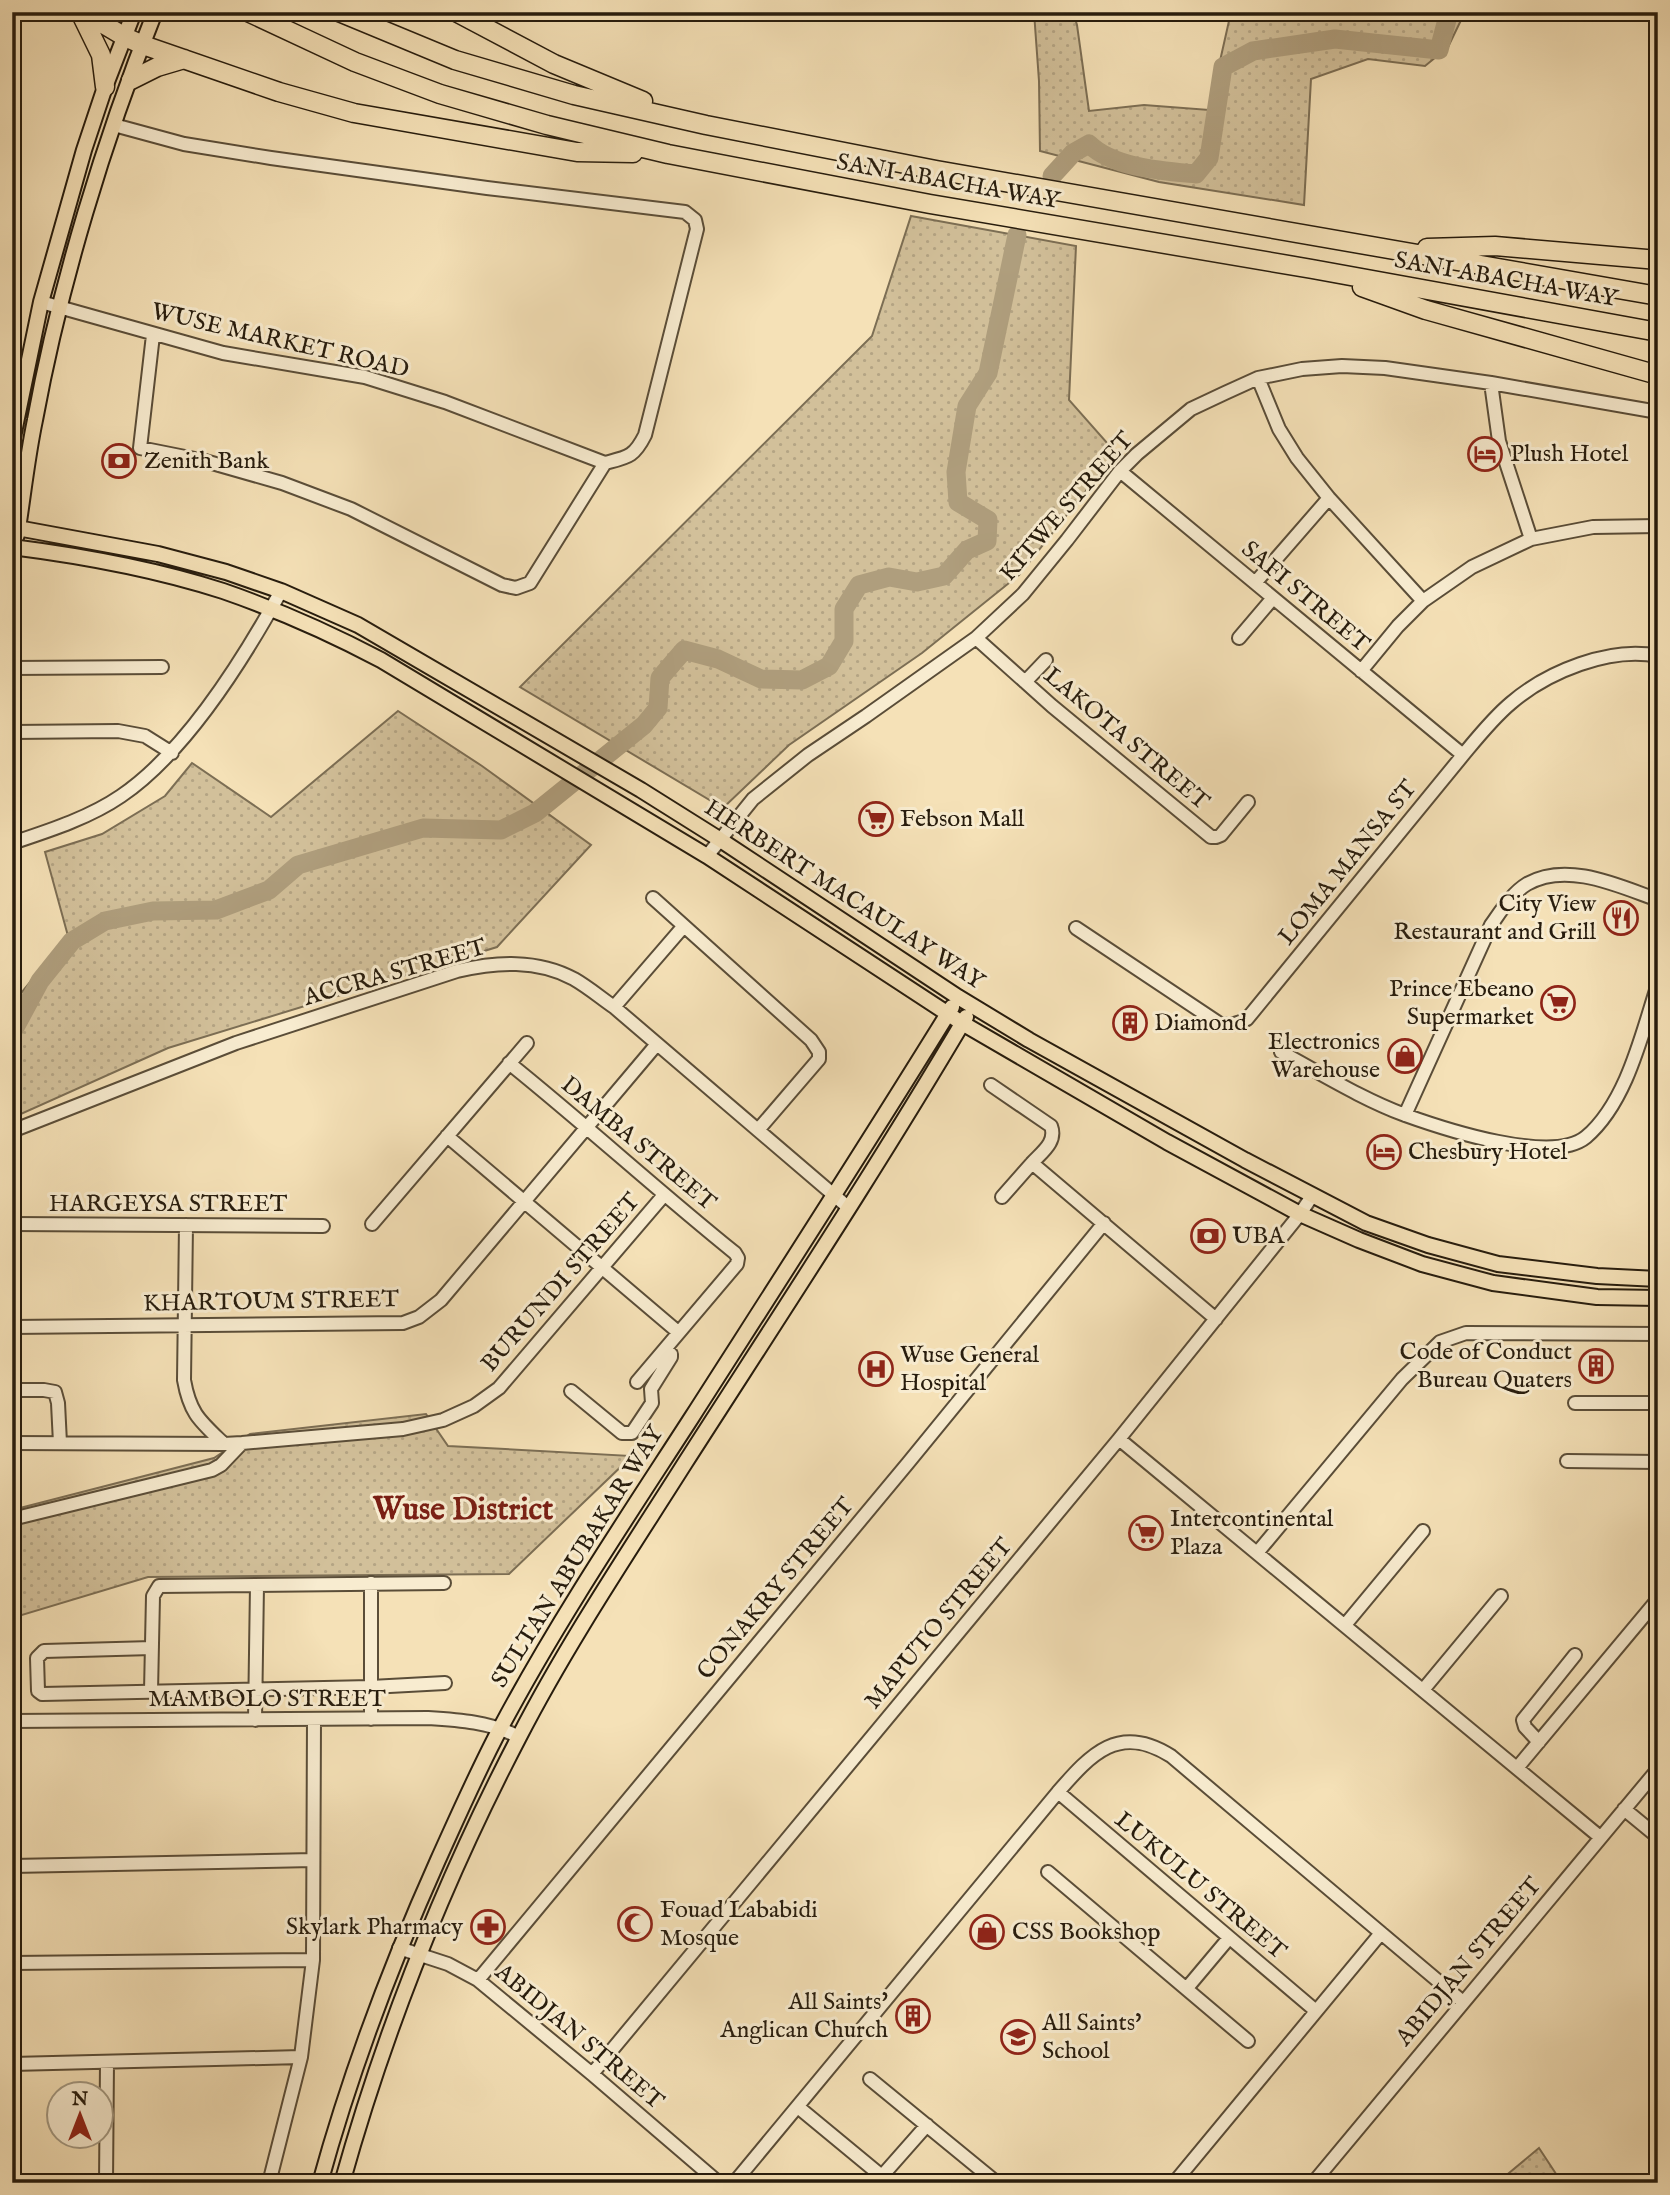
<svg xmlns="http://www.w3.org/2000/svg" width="1670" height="2195" font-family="'IM FELL English',serif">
	<defs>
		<pattern id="grass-dots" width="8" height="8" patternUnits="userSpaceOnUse" patternTransform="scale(1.75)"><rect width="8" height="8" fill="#d2c09a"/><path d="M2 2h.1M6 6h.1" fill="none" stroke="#b4a484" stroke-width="1.8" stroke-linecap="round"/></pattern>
	</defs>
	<rect width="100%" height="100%" fill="#f5e1b7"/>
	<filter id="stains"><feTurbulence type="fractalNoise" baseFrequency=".00286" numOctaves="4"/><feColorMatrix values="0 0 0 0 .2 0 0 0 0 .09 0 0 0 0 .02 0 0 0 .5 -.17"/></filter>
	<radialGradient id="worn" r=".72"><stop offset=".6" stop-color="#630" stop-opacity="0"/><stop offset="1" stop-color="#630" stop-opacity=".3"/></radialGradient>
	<!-- grass -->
	<path fill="url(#grass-dots)" stroke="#7c6e54" stroke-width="2" d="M1034 12H1073L1077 25 1089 111 1144 105 1209 110 1231 12H1465L1448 47 1425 66 1368 59 1311 79 1304 205 1159 182 1040 151 1039 81Z
		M911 216 1076 246 1069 400 1116 453 1019 575 922 653 789 745 723 808 520 687 872 336Z
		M398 711 482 766 591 845 497 947 168 1048 12 1118V1004L68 936 45 852 102 834 165 796 192 763 271 817Z
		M426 1414 448 1446 632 1456 509 1574 148 1577 12 1618V1510L214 1458 250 1434Z
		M1539 2148 1562 2183H1497Z"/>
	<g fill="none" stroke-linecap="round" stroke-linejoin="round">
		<!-- river -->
		<path stroke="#af9e7d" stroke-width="19" d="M1052 176 1073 153 1089 144C1113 168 1164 171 1196 174L1209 158 1223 67 1253 51 1335 39 1439 50 1449 12
			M12 1033 40 981 72 941 105 921 153 911 216 910 269 890 298 865 423 828 501 830 535 813 644 725 658 708 660 678 684 650 718 659 761 679 802 680 829 666 844 641V609L859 585 889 577 917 582 944 576 967 550 987 541 988 520 958 502 956 472 967 406 988 373 1017 235"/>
		<!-- minor casing -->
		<g stroke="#5a4d38" stroke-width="16">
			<path id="minor" d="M41 302 223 353 365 377 445 402 605 463C628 457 634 457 645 435L697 229 695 220 685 212 487 188 271 158 184 144 114 125
				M153 335 140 448 205 461 282 483 351 509 502 585 516 588 530 583 605 463
				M1258 378 1279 429 1297 458 1329 498 1423 601
				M1491 383 1499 441 1531 539
				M1120 471 1463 755
				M1255 583 1329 498
				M976 638 1052 706 1211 837H1216L1221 835 1248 802
				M1239 638 1273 598
				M12 668 162 667
				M1361 671 1398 626 1423 601 1472 567 1531 539 1593 527 1658 526
				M1025 682 1046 660
				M12 732 118 731 145 736 172 753
				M12 843C48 831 89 818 121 796 186 752 243 660 281 591
				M707 856 753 799 808 755 866 716 976 638 1023 594 1067 540 1120 471 1137 454 1191 409 1225 393 1258 378 1302 369 1342 366 1385 368 1491 383 1658 412
				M653 898 811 1040 819 1052V1059L758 1130
				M1076 928 1220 1024C1231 1026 1237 1024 1247 1019L1463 755C1478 737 1493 718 1511 703 1547 672 1610 646 1658 656
				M614 1007 683 927
				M1281 1052C1322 1074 1362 1099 1405 1115 1444 1129 1552 1165 1586 1137 1627 1102 1642 1033 1658 984
				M509 1063C586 1125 658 1191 735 1253L738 1258 737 1264 637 1382
				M991 1085 1051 1126C1057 1142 1042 1152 1032 1163
				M1405 1115 1491 925C1501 911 1512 893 1527 884 1567 861 1619 886 1658 900
				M12 1131 236 1043 457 971C496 962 537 959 574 979 588 987 601 998 614 1007L849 1208
				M447 1136 678 1332
				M1002 1197 1032 1163 1216 1319
				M12 1224 323 1226
				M372 1224 527 1043
				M186 1225 184 1380C190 1414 200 1421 224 1444L242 1443 403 1429 443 1420 474 1406 499 1388 664 1195
				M12 1327 403 1323 419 1317 441 1300 657 1044
				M12 1390H44L55 1392 58 1403 60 1443
				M571 1391 622 1433H632L652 1403 651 1389 671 1357V1354L665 1349
				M1575 1403H1658
				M1119 1439 1600 1837
				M12 1443 224 1444
				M1567 1461 1658 1462
				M12 1519 212 1470 221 1465 242 1443
				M1257 1553 1402 1379 1440 1342 1466 1333 1658 1334
				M371 1583V1719
				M1345 1625 1423 1531
				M152 1648 44 1651 37 1658 38 1691 42 1694 371 1687 445 1683
				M1423 1690 1501 1596
				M151 1691 153 1596 159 1586 444 1583
				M255 1720 257 1585
				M12 1721 428 1718C460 1720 490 1722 519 1737
				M1539 1742 1525 1727 1523 1720 1575 1655
				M1517 1768 1658 1599
				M1058 1792 1316 2011
				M1624 1809 1658 1837
				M12 1866 313 1860
				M1048 1872 1248 2041
				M399 1948 448 1964 478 1980 592 2074 719 2183
				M12 1963 313 1960
				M478 1980 908 1463 1104 1223
				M1187 1988 1229 1938
				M12 2064 301 2057
				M592 2074 1119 1439 1300 1214 1312 1196
				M870 2079 997 2183
				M798 2107 890 2183
				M882 2176 927 2125
				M106 2183 107 2062
				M269 2183 301 2057 313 1960 314 1720
				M734 2183 1058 1792C1091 1754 1119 1723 1171 1756L1463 2002
				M1174 2183 1381 1933
				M1313 2183 1658 1769"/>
		</g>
		<!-- major casing -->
		<g stroke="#271c0d" stroke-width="18">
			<path id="major" d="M12 442 41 302 84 150 105 87 134 12
				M12 527 158 554 226 572 281 591 358 625 641 790 719 839 958 997 1029 1040 1245 1160 1366 1223 1428 1245 1498 1264 1597 1276 1658 1279
				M17 535C23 497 27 458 35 420 60 284 104 140 155 12
				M12 547C83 556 155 569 223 591 278 610 330 633 381 660L707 856 962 1023 1167 1142 1300 1214 1359 1240 1422 1264 1493 1283 1597 1297 1658 1298
				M320 2183C351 2070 390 1967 438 1860 458 1816 478 1770 501 1727 558 1620 626 1519 692 1417 779 1281 867 1145 952 1007
				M342 2183C385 2029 445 1879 519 1737 568 1642 628 1553 685 1463 780 1315 877 1168 966 1017"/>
		</g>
		<!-- highway casing -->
		<g stroke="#271c0d" stroke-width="21">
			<path id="highway" d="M80 12 101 55 105 87
				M83 12 125 37 143 45 279 92 354 113 577 152 633 153
				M248 12 355 62 440 94 547 125 668 154 930 204 1312 269 1658 332
				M339 12 455 60 574 95 706 125 936 170 1658 296
				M456 12 554 64 643 101
				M131 80 157 67 184 59
				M1427 248 1495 246 1658 260
				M1362 287 1426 310 1658 375"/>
		</g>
		<!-- minor -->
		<use href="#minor" stroke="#f8ecd0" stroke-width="12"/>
		<!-- major -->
		<use href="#major" stroke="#f5e1b7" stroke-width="14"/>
		<!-- highway -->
		<use href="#highway" stroke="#f5e1b7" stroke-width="18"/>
	</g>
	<!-- icons -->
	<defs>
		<g id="hotel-ring" transform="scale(1.75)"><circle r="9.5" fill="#f8ecd0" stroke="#8f2418" stroke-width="1.5"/><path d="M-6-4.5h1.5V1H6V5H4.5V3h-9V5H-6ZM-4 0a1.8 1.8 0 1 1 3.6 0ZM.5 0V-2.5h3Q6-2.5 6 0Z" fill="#8f2418"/></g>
		<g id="bank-ring" transform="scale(1.75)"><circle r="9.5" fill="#f8ecd0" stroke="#8f2418" stroke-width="1.5"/><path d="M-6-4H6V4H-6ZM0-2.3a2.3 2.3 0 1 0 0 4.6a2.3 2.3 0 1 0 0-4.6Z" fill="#8f2418"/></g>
		<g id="supermarket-ring" transform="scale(1.75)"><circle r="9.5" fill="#f8ecd0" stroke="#8f2418" stroke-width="1.5"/><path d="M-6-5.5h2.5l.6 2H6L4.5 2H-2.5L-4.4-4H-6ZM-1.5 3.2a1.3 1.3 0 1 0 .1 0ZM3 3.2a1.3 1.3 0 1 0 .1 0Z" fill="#8f2418"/></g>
		<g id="restaurant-ring" transform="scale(1.75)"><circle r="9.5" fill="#f8ecd0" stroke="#8f2418" stroke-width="1.5"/><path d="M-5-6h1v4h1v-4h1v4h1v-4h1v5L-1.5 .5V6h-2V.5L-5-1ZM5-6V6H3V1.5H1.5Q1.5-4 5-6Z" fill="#8f2418"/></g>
		<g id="building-ring" transform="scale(1.75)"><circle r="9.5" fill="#f8ecd0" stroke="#8f2418" stroke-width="1.5"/><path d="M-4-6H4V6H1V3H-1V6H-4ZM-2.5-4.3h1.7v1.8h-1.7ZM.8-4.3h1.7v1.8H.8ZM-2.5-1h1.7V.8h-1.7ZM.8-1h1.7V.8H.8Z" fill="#8f2418"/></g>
		<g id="shop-ring" transform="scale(1.75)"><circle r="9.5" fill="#f8ecd0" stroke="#8f2418" stroke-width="1.5"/><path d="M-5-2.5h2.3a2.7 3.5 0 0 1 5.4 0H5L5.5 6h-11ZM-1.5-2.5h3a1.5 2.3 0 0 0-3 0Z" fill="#8f2418"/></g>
		<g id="hospital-ring" transform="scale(1.75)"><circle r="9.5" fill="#f8ecd0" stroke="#8f2418" stroke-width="1.5"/><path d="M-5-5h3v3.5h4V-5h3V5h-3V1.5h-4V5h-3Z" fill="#8f2418"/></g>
		<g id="mosque-ring" transform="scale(1.75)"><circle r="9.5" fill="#f8ecd0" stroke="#8f2418" stroke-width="1.5"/><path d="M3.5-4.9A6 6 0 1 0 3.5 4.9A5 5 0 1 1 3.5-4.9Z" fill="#8f2418"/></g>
		<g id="pharmacy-ring" transform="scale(1.75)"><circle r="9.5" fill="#f8ecd0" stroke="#8f2418" stroke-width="1.5"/><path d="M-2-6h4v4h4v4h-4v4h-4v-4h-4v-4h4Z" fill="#8f2418"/></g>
		<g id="school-ring" transform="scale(1.75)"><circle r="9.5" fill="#f8ecd0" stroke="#8f2418" stroke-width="1.5"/><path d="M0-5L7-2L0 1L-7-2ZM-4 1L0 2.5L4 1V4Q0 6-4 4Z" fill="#8f2418"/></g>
	</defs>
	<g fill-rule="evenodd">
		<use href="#hotel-ring" x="1485" y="454"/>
		<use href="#bank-ring" x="119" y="461"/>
		<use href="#supermarket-ring" x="876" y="819"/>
		<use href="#restaurant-ring" x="1621" y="918"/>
		<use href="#supermarket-ring" x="1558" y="1003"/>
		<use href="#building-ring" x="1130" y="1023"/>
		<use href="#shop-ring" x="1405" y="1056"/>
		<use href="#hotel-ring" x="1384" y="1152"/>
		<use href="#bank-ring" x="1208" y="1236"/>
		<use href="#building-ring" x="1596" y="1366"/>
		<use href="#hospital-ring" x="876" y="1369"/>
		<use href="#supermarket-ring" x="1146" y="1533"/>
		<use href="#mosque-ring" x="635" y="1924"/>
		<use href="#pharmacy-ring" x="488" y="1927"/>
		<use href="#shop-ring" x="987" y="1932"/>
		<use href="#building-ring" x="913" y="2016"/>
		<use href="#school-ring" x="1018" y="2037"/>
	</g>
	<g text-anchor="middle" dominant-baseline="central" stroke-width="6" stroke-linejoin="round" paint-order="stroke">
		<!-- street labels -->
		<g font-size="24" fill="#271c0d" stroke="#f8ecd0">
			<text transform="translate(948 182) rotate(10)">SANI ABACHA WAY</text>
			<text transform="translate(1506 280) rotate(10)">SANI ABACHA WAY</text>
			<text transform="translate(280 341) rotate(13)">WUSE MARKET ROAD</text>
			<text transform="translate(1067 507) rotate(-49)">KITWE STREET</text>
			<text transform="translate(1305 597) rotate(40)">SAFI STREET</text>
			<text transform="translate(1126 739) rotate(40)">LAKOTA STREET</text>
			<text transform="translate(1348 863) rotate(-51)">LOMA MANSA ST</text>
			<text transform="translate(844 895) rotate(33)">HERBERT MACAULAY WAY</text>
			<text transform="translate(395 973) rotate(-16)">ACCRA STREET</text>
			<text transform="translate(638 1144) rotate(40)">DAMBA STREET</text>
			<text x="168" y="1204">HARGEYSA STREET</text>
			<text transform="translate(561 1283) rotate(-49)">BURUNDI STREET</text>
			<text transform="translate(271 1302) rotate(-1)">KHARTOUM STREET</text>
			<text transform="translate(578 1557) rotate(-58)">SULTAN ABUBAKAR WAY</text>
			<text transform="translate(776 1589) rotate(-50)">CONAKRY STREET</text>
			<text transform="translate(939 1624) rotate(-50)">MAPUTO STREET</text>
			<text x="267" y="1699">MAMBOLO STREET</text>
			<text transform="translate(1200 1886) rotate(40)">LUKULU STREET</text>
			<text transform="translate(1469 1962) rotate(-50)">ABIDJAN STREET</text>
			<text transform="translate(579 2037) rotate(40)">ABIDJAN STREET</text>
		</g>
		<!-- poi labels -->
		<g font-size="24" fill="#271c0d" stroke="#f8ecd0" text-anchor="start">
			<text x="1510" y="454">Plush Hotel</text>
			<text x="144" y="461">Zenith Bank</text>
			<text x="900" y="819">Febson Mall</text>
			<text x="1596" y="904" text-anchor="end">City View<tspan x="1596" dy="28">Restaurant and Grill</tspan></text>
			<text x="1534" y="989" text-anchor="end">Prince Ebeano<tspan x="1534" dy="28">Supermarket</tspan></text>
			<text x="1154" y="1023">Diamond</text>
			<text x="1380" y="1042" text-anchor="end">Electronics<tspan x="1380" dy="28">Warehouse</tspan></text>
			<text x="1408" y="1152">Chesbury Hotel</text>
			<text x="1232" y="1236">UBA</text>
			<text x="1572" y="1352" text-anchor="end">Code of Conduct<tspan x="1572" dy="28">Bureau Quaters</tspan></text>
			<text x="900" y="1355">Wuse General<tspan x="900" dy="28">Hospital</tspan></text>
			<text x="1170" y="1519">Intercontinental<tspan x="1170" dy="28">Plaza</tspan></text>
			<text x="660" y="1910">Fouad Lababidi<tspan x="660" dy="28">Mosque</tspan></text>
			<text x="463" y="1927" text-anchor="end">Skylark Pharmacy</text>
			<text x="1012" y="1932">CSS Bookshop</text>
			<text x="888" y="2002" text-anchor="end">All Saints'<tspan x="888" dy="28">Anglican Church</tspan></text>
			<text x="1042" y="2023">All Saints'<tspan x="1042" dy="28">School</tspan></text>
		</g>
		<!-- district labels -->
		<g font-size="32" font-weight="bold" fill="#7a1f14" stroke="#f8ecd0">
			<text x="463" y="1510">Wuse District</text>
		</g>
	</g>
	<!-- margin -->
	<rect width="1670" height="2195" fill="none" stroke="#f5e1b7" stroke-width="42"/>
	<rect x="14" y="14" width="1642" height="2167" fill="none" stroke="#271c0d" stroke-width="3.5"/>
	<rect x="21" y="21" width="1628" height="2153" fill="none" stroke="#271c0d" stroke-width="2"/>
	<!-- north arrow -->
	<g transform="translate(80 2115)"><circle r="33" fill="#f8ecd0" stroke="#a49982" stroke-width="2"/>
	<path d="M0-5L12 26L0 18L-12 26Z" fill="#8f2418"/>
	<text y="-10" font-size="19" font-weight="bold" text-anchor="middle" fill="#271c0d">N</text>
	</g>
	<rect width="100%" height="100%" filter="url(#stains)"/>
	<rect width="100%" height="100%" fill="url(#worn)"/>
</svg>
